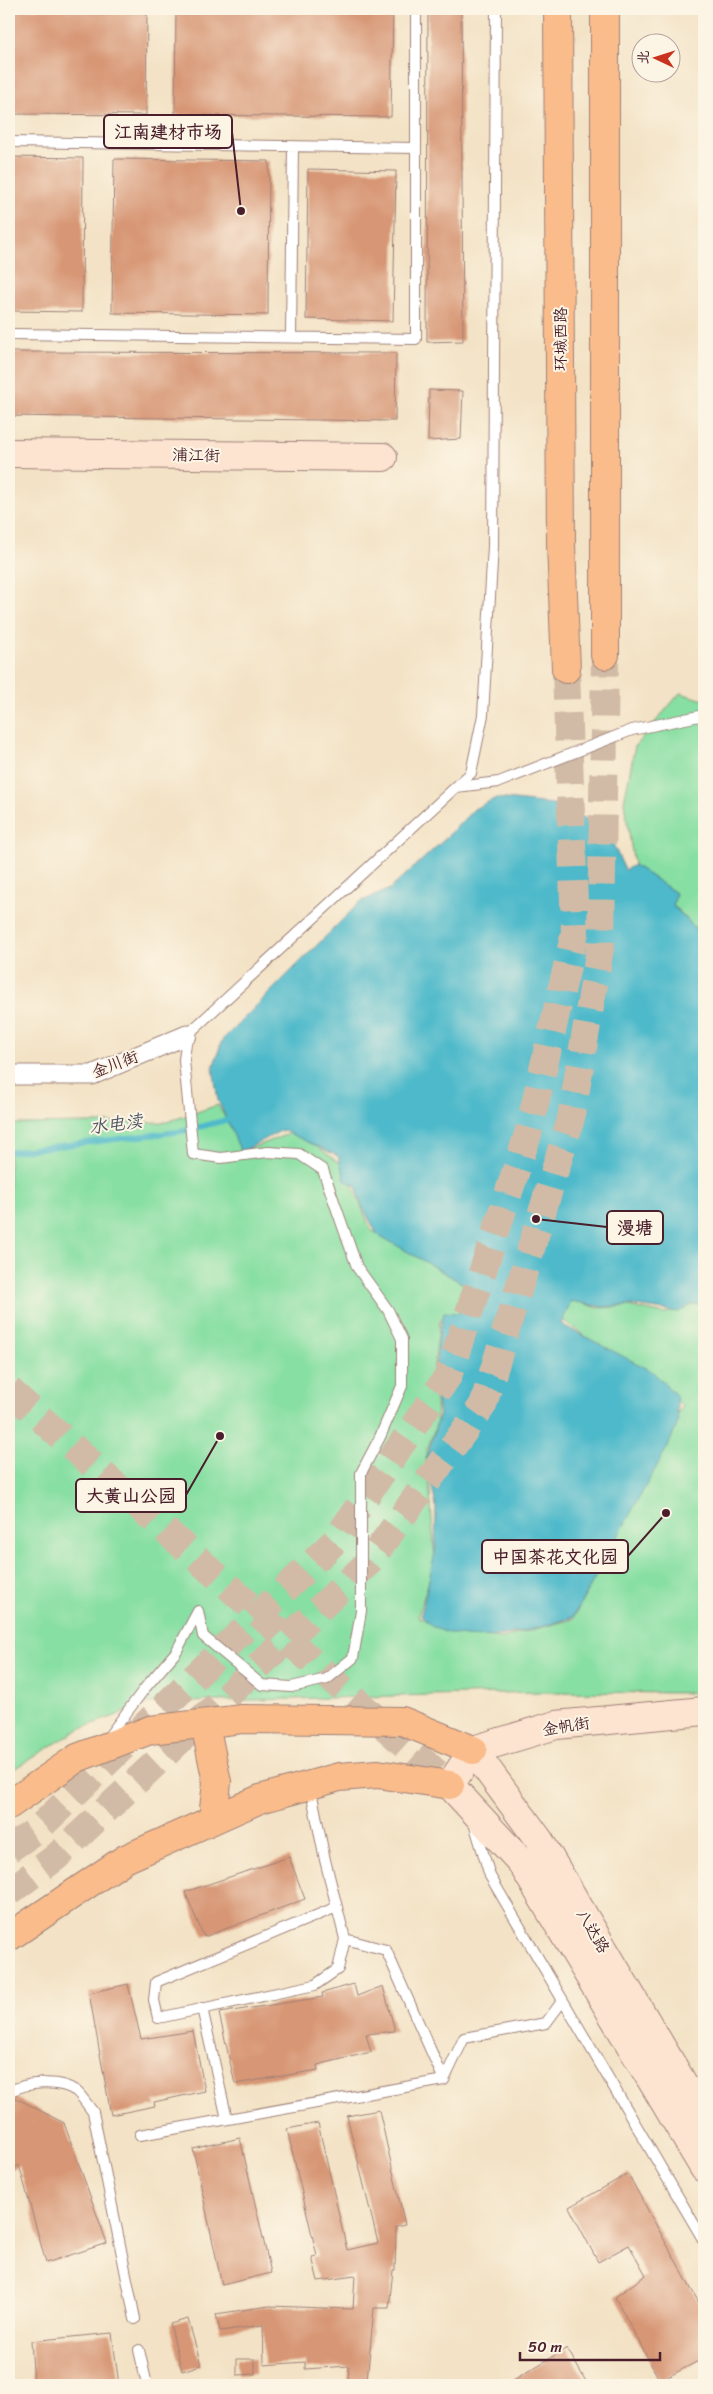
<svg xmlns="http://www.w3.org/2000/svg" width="713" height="2394" font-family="Sriracha,'LXGW WenKai TC',sans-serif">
	<rect width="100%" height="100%" fill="#fcf5e5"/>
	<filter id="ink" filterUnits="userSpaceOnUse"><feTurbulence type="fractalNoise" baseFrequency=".02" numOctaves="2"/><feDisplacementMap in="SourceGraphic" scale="10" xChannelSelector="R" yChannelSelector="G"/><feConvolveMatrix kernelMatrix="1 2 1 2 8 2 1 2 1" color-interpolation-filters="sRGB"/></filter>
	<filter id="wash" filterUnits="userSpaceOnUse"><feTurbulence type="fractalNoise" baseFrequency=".0096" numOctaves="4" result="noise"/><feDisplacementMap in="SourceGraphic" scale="20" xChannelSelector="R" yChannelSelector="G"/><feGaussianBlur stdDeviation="1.12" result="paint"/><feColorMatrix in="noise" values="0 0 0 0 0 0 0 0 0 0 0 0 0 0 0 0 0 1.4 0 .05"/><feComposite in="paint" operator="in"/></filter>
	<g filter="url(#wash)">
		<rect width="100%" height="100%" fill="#f3e2c5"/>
		<!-- green -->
		<path fill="#87dfa3" stroke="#687f67" d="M680 693 704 700V937L673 905 676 893 634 865 624 802 635 746Z
			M218 1105 244 1151 296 1131 345 1167 371 1230 467 1286 461 1314 440 1320 434 1365 437 1422 427 1450 435 1561 418 1616 446 1632 502 1638 573 1619 682 1406 560 1318 567 1298 598 1308 628 1306 665 1314 693 1301 704 1303V1693L537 1692 151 1703 79 1729 9 1772V1126L17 1124 167 1122Z"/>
		<!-- water -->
		<path fill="#4db9ca" stroke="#4c6c7a" d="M496 798 561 805 613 834V844L625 870 634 865 676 893 673 906 704 937V1304L691 1305 678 1312 630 1305 602 1307 571 1301 561 1324 653 1372 676 1395 678 1423 668 1446 573 1617C532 1631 476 1647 435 1628 430 1626 425 1619 421 1615L435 1553 436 1506 426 1459 439 1416 434 1380 439 1335 444 1312 459 1313 467 1286 377 1234 361 1204 356 1186 345 1180 338 1156 282 1130 241 1152 218 1100 213 1068 222 1040 360 902 390 889 445 839 474 809Z"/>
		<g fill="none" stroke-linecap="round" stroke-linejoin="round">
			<!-- stream -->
			<path stroke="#4db9ca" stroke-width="5.5" d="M9 1152 184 1131 234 1118"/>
		</g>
		<g id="blocks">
			<!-- building -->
			<path fill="#d79674" d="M9 9H147L146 115 9 114Z
				M176 9H393L391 117 175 115Z
				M428 9H461L463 341 427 342Z
				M9 157 83 158 82 312 9 311Z
				M114 159 269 161 268 315 112 313Z
				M308 169 396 171 393 321 306 319Z
				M9 352 396 353 395 421 9 416Z
				M429 390 463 391 461 439 428 441Z
				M289 1857 305 1899 204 1937 185 1892Z
				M128 1984 141 2039 193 2031 205 2091 154 2102 155 2106 111 2115 89 1993Z
				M354 1984 357 1996 383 1986 395 2031 366 2034 371 2052 317 2065 318 2070 235 2084 219 2013 323 1997 322 1993Z
				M14 2097 64 2123 107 2243 46 2263 19 2165 9 2171V2099Z
				M379 2110 405 2225 396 2227 395 2270H393L389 2308H374L367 2380H348L349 2366 305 2369V2362L264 2365 263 2325 220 2331 216 2314 269 2306 353 2309 355 2276 318 2281 312 2257 317 2256 287 2129 318 2123 347 2250 378 2243 347 2116Z
				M240 2138 271 2273 222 2285 193 2149Z
				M628 2174 704 2312V2358L660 2381 615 2297 646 2275 629 2245 598 2262 569 2207Z
				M188 2319 201 2365 182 2371 170 2324Z
				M112 2333 119 2385H34L31 2341Z
				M567 2348 588 2385H505Z
				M237 2359H255V2374L237 2375Z"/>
		</g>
	</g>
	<g filter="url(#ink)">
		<use href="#blocks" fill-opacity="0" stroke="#9e8078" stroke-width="1"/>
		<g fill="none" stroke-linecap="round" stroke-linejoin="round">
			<!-- secondary-tunnel -->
			<path stroke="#d1bba6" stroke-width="28" stroke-dasharray="28 14" stroke-linecap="butt" d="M9 1390 450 1785"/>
			<!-- highway-tunnel -->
			<path stroke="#d1bba6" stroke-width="28" stroke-dasharray="28 14" stroke-linecap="butt" d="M9 1849 37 1830 335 1541 448 1376 528 1134 575 932 566 669
				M9 1892 55 1858 369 1562 483 1405 571 1118 601 943 605 655"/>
			<!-- lane casing -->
			<g stroke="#9e8078" stroke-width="12">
				<path id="lane" d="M9 142 416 148
					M9 334 416 339V9
					M291 337 293 146
					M456 787 499 782 632 730 704 715
					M106 1740 145 1688 176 1652 198 1611 203 1636 262 1685 291 1687 327 1679 353 1658 361 1611V1473L380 1437 402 1386V1339L388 1310 357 1267 323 1170 299 1154 268 1152 221 1158 193 1154 184 1060 187 1035 471 773 483 715 493 546 496 9
					M310 1786 325 1860 345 1939 338 1969 315 1985 158 2018 154 2000 156 1982 337 1907
					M474 1823 490 1876 704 2241
					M345 1939 386 1950 444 2080
					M202 2008 227 2119
					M9 2092C26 2082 59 2079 76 2091 82 2096 88 2106 93 2112L135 2319
					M140 2135 444 2080 464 2038 546 2023 563 2000
					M139 2350 147 2385"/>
			</g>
			<!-- street casing -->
			<g stroke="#9e8078" stroke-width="21">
				<path id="street" d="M9 1075H92L187 1035"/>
			</g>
			<!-- secondary casing -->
			<g stroke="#9e8078" stroke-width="30">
				<path id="secondary" d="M9 453 383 457
					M704 1711 556 1725 473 1750 450 1785 521 1862 704 2168
					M473 1750 539 1840 704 2119"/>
			</g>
			<!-- primary casing -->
			<g stroke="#9e8078" stroke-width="30">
				<path id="primary" d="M558 9 561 544 566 669
					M605 9V655
					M205 1724 217 1782 213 1818
					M9 1805 77 1758 150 1730 242 1719 402 1721 473 1750
					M9 1937 125 1859 260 1799 339 1777 378 1774 450 1785"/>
			</g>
			<!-- lane -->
			<use href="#lane" stroke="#fff" stroke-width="10"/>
			<!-- street -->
			<use href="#street" stroke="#fff" stroke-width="19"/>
			<!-- secondary -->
			<use href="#secondary" stroke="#fde4d1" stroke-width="28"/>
			<!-- primary -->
			<use href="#primary" stroke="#fabc8b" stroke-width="28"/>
		</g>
	</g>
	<g text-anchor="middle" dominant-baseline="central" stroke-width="4" stroke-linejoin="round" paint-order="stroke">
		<!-- street labels -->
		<g font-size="16" fill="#4a1f2b" stroke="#fcf5e5">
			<text transform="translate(560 339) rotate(-90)">环城西路</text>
			<text transform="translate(196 455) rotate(1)">浦江街</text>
			<text transform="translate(115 1064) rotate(-21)">金川街</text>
			<text transform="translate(566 1726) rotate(-9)">金帆街</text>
			<text transform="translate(593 1931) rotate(59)">八达路</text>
		</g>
		<!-- water labels -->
		<g font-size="18" font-style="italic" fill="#4b5563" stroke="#fcf5e5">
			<text transform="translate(116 1124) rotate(-7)">水电渎</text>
		</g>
	</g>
	<!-- callouts -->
	<path fill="none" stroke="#4a1f2b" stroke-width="2" d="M241 211L232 132M536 1219L607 1227M220 1436L186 1495M666 1513L628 1556"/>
	<g fill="#4a1f2b" stroke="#fcf5e5" stroke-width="2">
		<circle cx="241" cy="211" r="5"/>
		<circle cx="536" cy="1219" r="5"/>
		<circle cx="220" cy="1436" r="5"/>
		<circle cx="666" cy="1513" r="5"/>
	</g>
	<g fill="#fcf5e5" stroke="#4a1f2b" stroke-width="2">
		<rect x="104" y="115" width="128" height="33" rx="5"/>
		<rect x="607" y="1211" width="56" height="33" rx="5"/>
		<rect x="76" y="1479" width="110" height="33" rx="5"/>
		<rect x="482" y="1540" width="146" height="33" rx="5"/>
	</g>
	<g font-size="18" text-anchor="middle" font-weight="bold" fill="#4a1f2b">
		<text x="168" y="138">江南建材市场</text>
		<text x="635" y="1234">漫塘</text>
		<text x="131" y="1502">大黄山公园</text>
		<text x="555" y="1563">中国茶花文化园</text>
	</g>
	<!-- margin -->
	<rect width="713" height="2394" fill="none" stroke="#fcf5e5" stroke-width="30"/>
	<!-- north arrow -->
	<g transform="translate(656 58) rotate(274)"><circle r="24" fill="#fcf5e5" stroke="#b59f9b"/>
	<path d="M0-4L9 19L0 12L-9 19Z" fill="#c8321e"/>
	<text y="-8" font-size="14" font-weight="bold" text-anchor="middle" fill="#4a1f2b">北</text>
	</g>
	<!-- scale -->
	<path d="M520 2352v8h140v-8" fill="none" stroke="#4a1f2b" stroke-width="2.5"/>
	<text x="528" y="2352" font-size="15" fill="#4a1f2b" stroke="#fcf5e5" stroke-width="4" paint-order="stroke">50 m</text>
</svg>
